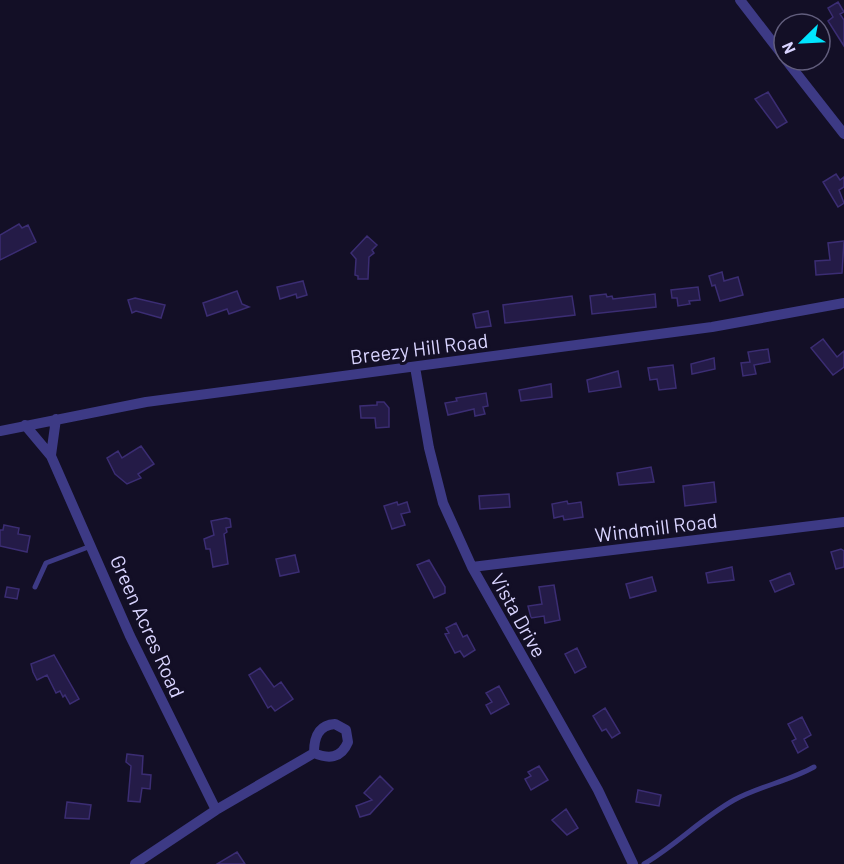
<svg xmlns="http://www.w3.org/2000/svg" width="844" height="864" font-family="Barlow,sans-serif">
	<rect width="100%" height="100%" fill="#130f26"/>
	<!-- building -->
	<path fill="#241b47" stroke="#3b2d73" stroke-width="1.5" d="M838 2 844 12 840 14 844 20V46L828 21 833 17 828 8Z
		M768 92 787 122 777 128 755 99Z
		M836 174 840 180 844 177V187L839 190 844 203 838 207 823 182Z
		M19 224 22 228 28 225 36 242 0 260V235Z
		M367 236 377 245 372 250 374 253 369 257 368 279H358V276L355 275 356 259 351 253Z
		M844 241 842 273 816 275 815 261 830 260 828 243Z
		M722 272 724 281 738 277 743 295 720 301 715 285 712 286 709 276Z
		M303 281 307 295 297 298 296 294 280 299 277 287Z
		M698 287 700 300 689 301 690 304 678 306 677 298H672L671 290Z
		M237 291 242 304 249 307 229 314 227 309 207 316 203 303Z
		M606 294 607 297 612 296 613 299 655 294 656 307 592 314 590 296Z
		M572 296 575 315 505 323 503 305Z
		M135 298 165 305 161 318 136 311 132 313 128 300Z
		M488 311 491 326 476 328 473 314Z
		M823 339 837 357 844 351V367L833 375 811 348Z
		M768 349 770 362 754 365 756 374 743 376 741 363 750 362 748 352Z
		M714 358 715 369 692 374 691 364Z
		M673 365 676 388 659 390 657 379 650 380 648 368Z
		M618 371 621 387 589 392 587 380Z
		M551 384 552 397 521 401 519 390Z
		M486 393 488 406 483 407 485 414 475 416 474 409 448 415 445 403 457 401 456 398Z
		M377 402H384L389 408V427L376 428 375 418H361L360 406 377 405Z
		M141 446 154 464 138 474 141 478 127 484 115 474 107 458 118 451 122 458Z
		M651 467 654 482 619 485 617 473Z
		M714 482 716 502 685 506 683 486Z
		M509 494 510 507 480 509 479 496Z
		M567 501 568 504 581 502 583 517 564 520 563 516 554 518 552 504Z
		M397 502 398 505 407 502 410 512 401 514 405 525 392 529 384 506Z
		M226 518 230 519 231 527 226 528 227 532 224 534 228 564 213 567 210 549H206L204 539 214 535 211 521Z
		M4 525 19 528 18 534 30 536 27 552 0 546V530H3Z
		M841 549 844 551V567L836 569 831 552Z
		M295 555 299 572 280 576 276 559Z
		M429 560 445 587V593L434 598 417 565Z
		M732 567 734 580 708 583 706 573Z
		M790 573 794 584 775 592 770 581Z
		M652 577 656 591 630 598 626 584Z
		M554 585 560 620 545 623 544 616 531 618 528 606 542 604 539 587Z
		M7 587 19 589 17 599 5 597Z
		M456 623 463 637 467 635 475 650 464 657 460 651 455 653 445 634 449 633 446 628Z
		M577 648 586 667 575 673 565 654Z
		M54 655 79 699 70 704 65 695 63 697 60 691 56 693 47 675 37 680 33 672 31 664Z
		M260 668 274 687 281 682 293 699 275 711 271 706 268 708 249 675Z
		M499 686 509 704 491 714 486 705 492 702 486 693Z
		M605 708 620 733 612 738 606 729 602 731 593 716Z
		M802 717 811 735 804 739 808 747 798 753 792 741 796 739 788 724Z
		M127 754 143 756 142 774 151 775 150 789 142 788 140 802 128 801 131 766 126 762Z
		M539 766 548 780 531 790 525 779 531 776 528 772Z
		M380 776 393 789 370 814 360 817 356 806 372 800 364 793Z
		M638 790 661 795 659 806 636 802Z
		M67 802 91 805 89 819 65 818Z
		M566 809 578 828 567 835 552 820Z
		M237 852 245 864H217Z"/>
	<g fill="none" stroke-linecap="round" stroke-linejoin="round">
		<!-- lane -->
		<path stroke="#3d3a85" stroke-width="5" d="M35 587 46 563 91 546
			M644 864C676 845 702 818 734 800 760 786 789 781 814 767"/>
		<!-- street -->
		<path stroke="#3d3a85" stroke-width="10" d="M740 0 784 57
			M786 60 844 134
			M415 367 429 448 443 503 472 567 598 790 633 864
			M25 425 51 456 130 636 216 810
			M0 431 146 402 712 327 844 303
			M51 455 56 419
			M472 567 844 522
			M135 864 216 810 314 753C328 759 341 759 348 742L346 730 335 724C318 725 314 738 314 753"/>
	</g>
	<g text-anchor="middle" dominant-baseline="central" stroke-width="6" stroke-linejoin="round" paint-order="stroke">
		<!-- street labels -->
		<g font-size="20" fill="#d9d4ff" stroke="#130f26">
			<text transform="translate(419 348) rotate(-7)">Breezy Hill Road</text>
			<text transform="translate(656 527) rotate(-7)">Windmill Road</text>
			<text transform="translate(519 615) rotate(61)">Vista Drive</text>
			<text transform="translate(148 626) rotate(66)">Green Acres Road</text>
		</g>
	</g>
	<!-- north arrow -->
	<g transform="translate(802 42) rotate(246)"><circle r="28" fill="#130f26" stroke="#625e7d" stroke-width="1.5"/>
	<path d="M0-4.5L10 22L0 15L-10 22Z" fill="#00e5ff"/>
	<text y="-9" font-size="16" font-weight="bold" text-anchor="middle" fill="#d9d4ff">N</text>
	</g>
</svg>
